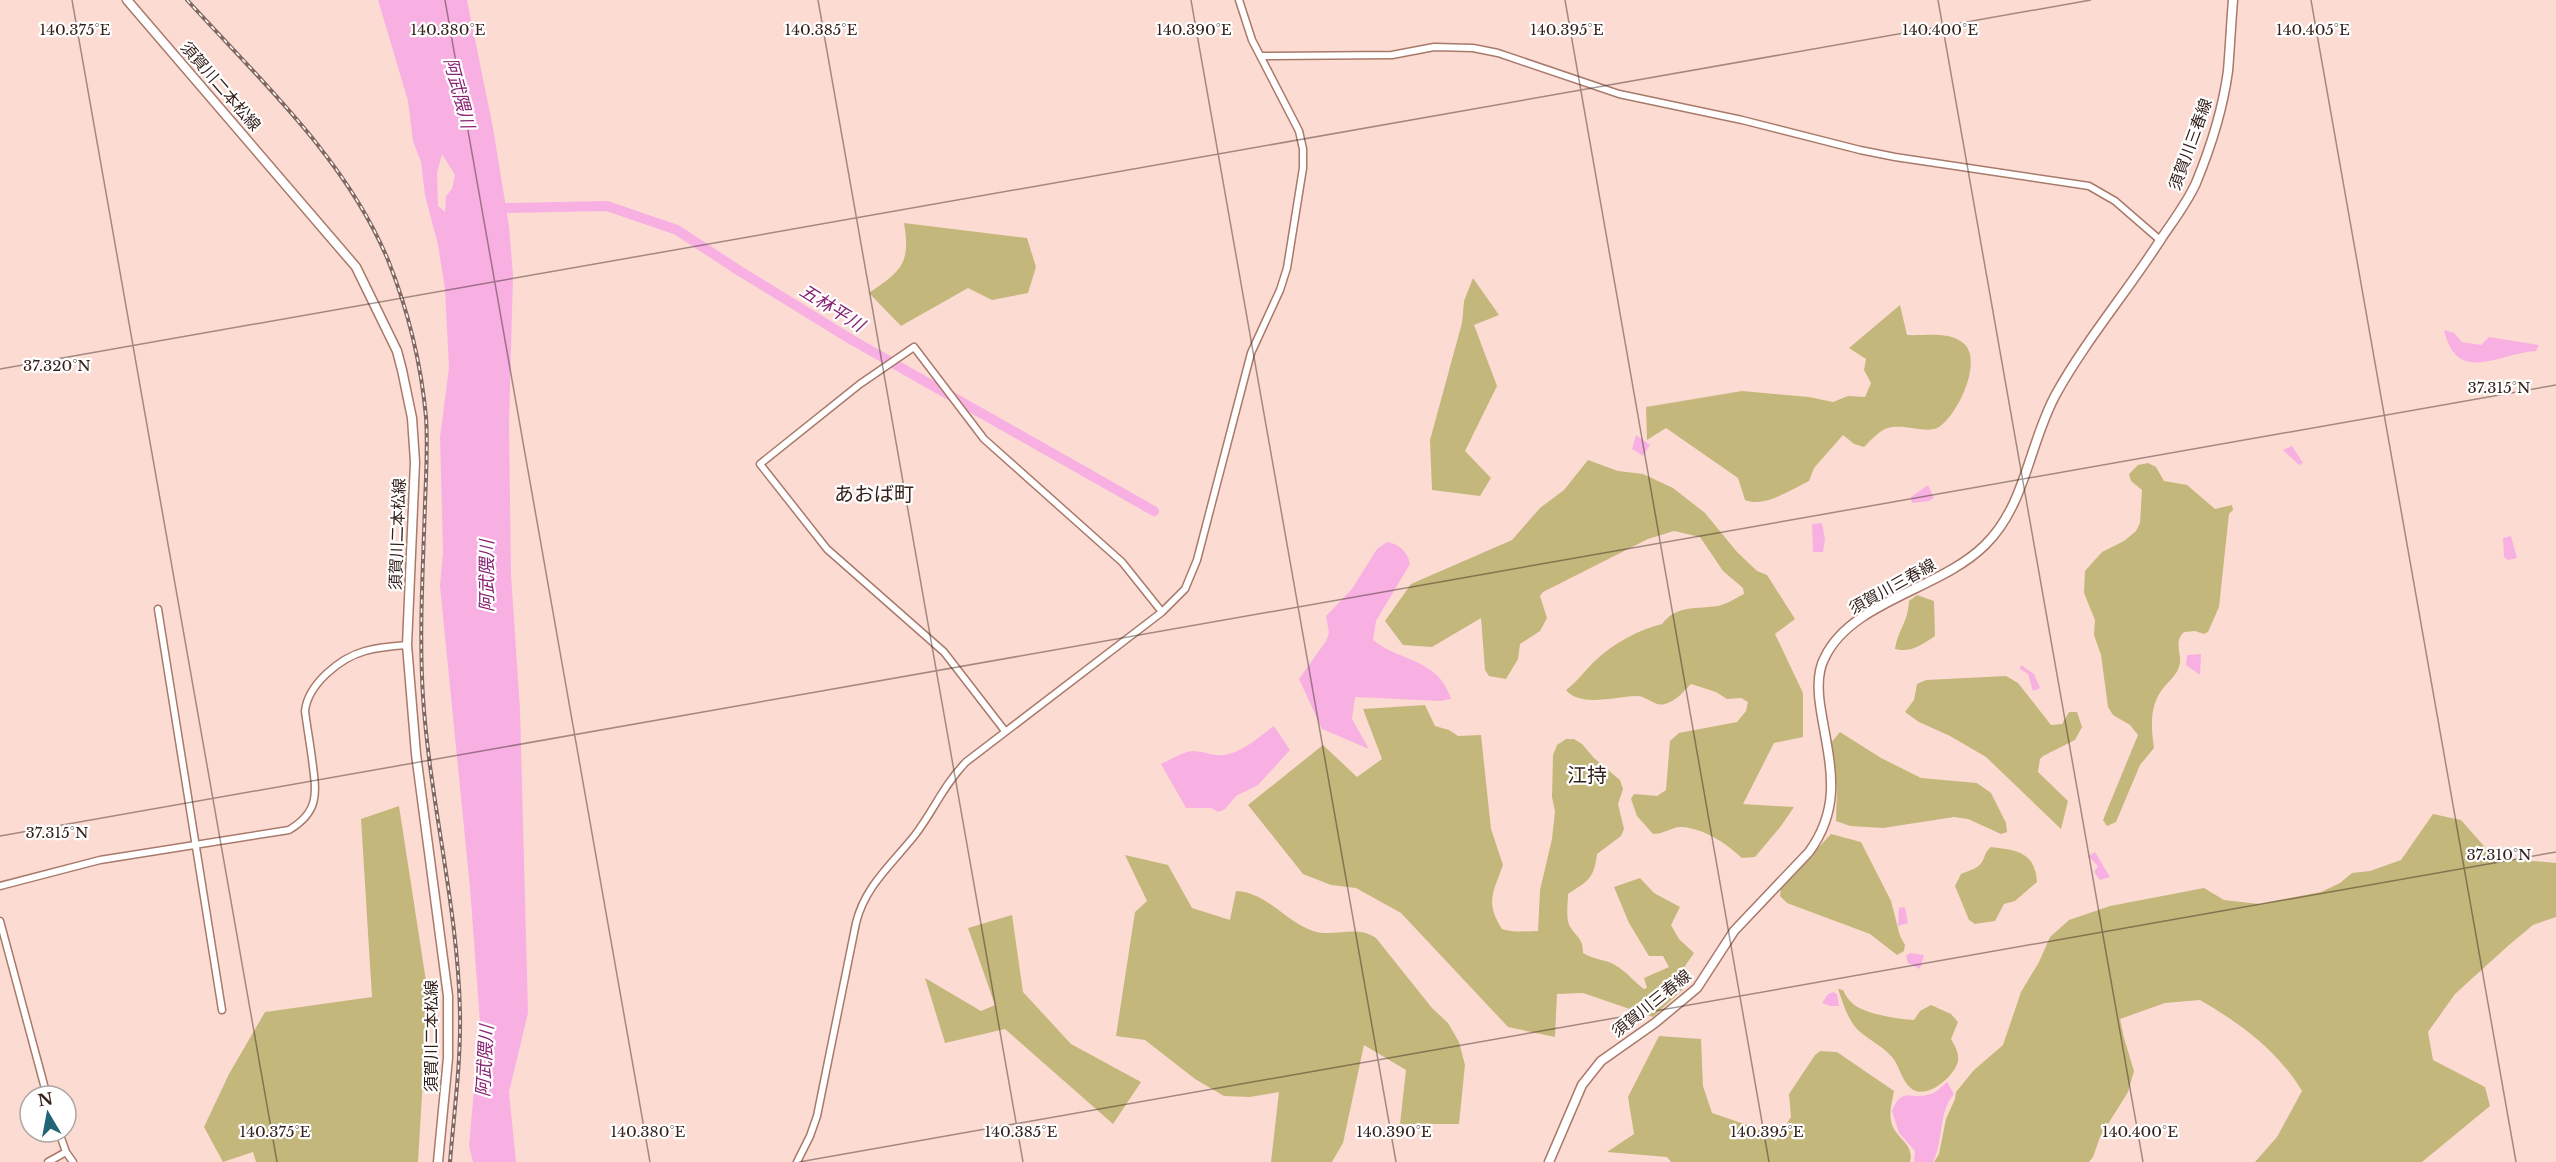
<svg xmlns="http://www.w3.org/2000/svg" width="2556" height="1162" font-family="'Libre Baskerville','Noto Sans JP',serif">
	<rect width="100%" height="100%" fill="#fcdcd2"/>
	<!-- green -->
	<path fill="#c4b77b" d="M904 223 1027 238 1036 267 1028 293 992 300 968 288 901 326 869 293C901 271 911 264 904 223Z
		M1473 278 1499 315 1474 325 1497 386 1465 451 1491 478 1480 496 1432 490 1430 440 1462 323 1464 301Z
		M1900 305 1907 335C1924 336 1947 331 1962 342 1985 358 1958 415 1939 427 1927 435 1902 422 1885 429 1878 432 1870 441 1864 447L1854 444 1843 435 1814 468 1809 481C1790 490 1765 508 1745 500L1738 478 1666 428 1647 440 1646 407 1742 391 1809 397 1833 402 1848 396 1865 397 1871 383 1864 370 1866 359 1849 348Z
		M1588 460 1618 471 1643 474 1673 488 1705 513 1737 552 1757 571 1767 575 1795 619 1775 634 1803 693V737L1774 743 1743 804 1794 807 1781 826 1755 857 1742 858C1726 843 1703 828 1681 827 1672 827 1664 834 1653 834L1637 816 1631 799 1634 794 1657 796 1666 790 1670 741 1679 733 1737 722 1746 711 1748 702 1741 698 1727 699 1716 692 1691 684C1683 692 1676 701 1665 704 1655 707 1648 697 1638 696 1617 696 1580 708 1566 690 1578 681 1585 670 1596 660 1614 643 1638 630 1662 624 1676 605 1697 609 1718 606 1727 604 1736 598 1744 594L1743 588 1723 571 1700 537 1674 531 1648 539 1543 592 1540 596 1547 618 1540 631 1520 644 1518 659 1506 679 1489 676 1485 670 1481 618 1432 647 1403 645 1385 621 1411 584 1512 540 1540 508 1564 490Z
		M2148 463 2156 467 2164 481 2187 485 2215 509 2232 505 2233 510 2229 514 2219 607 2208 632 2204 634 2195 631 2184 632C2174 641 2181 652 2180 663 2178 674 2171 679 2165 686 2149 704 2151 726 2154 748L2140 765 2116 822 2107 826 2103 820 2138 735 2130 725 2113 715 2108 707 2101 655 2094 635 2095 620 2084 593 2085 571 2102 552 2124 541 2136 531 2140 523 2142 490 2131 481 2129 474 2138 465Z
		M1917 595 1934 601 1935 636C1922 645 1910 653 1895 649 1898 629 1908 623 1909 601Z
		M2006 676 2018 683 2051 725 2062 724 2069 712H2077L2082 727 2075 740 2043 756 2040 759 2038 772 2068 801 2061 829 1986 757 1950 736 1919 722 1905 712 1914 700 1917 684 1926 680Z
		M1425 705 1435 726 1449 730 1458 736 1481 735 1491 829 1503 865C1493 893 1485 902 1502 929 1515 933 1525 931 1538 931L1540 890 1552 839 1555 811 1552 797 1553 755 1557 745 1566 739H1574L1582 744 1594 758 1620 780 1623 789 1618 804 1624 829 1621 836 1597 854C1594 879 1588 881 1568 894 1568 904 1565 920 1571 928 1578 939 1583 938 1583 953 1594 960 1605 959 1615 965 1626 971 1633 981 1644 989L1647 988 1644 978 1669 967 1663 956H1649L1629 923 1614 887 1640 878 1654 893 1680 907 1671 925 1679 939 1694 953 1685 966 1687 982 1682 990 1653 1017 1583 993 1557 994 1555 1037 1508 1027 1401 913 1356 888 1331 885 1303 874 1248 805 1323 745 1357 777 1382 759 1363 709Z
		M1840 732 1881 758 1921 778 1977 783 1991 793 2006 823 2007 832 2001 834 1968 819 1954 817 1883 828 1850 826 1836 821 1837 788 1830 744Z
		M399 806 428 994 418 1162H256L253 1152 223 1162 204 1127 229 1074 265 1012 372 997 361 819Z
		M2433 814 2461 820 2490 853 2510 859 2556 863V917L2533 925 2509 945 2455 994 2428 1032 2433 1060 2485 1087 2490 1106 2422 1162H2255L2277 1137 2302 1091C2278 1051 2240 1023 2200 1000L2165 1003 2120 1019 2124 1038 2134 1071 2128 1092 2100 1137 2093 1157 2089 1162H1934L1939 1154 1946 1119 1955 1099 1956 1092 1974 1070 2003 1045 2021 992 2039 962 2050 937 2069 920 2110 906 2204 888 2224 900 2259 904 2321 892 2340 883 2352 873 2370 871 2401 860Z
		M1831 834 1861 842 1891 901 1900 936 1905 945 1904 951 1897 955 1870 934 1787 903 1780 896 1781 888Z
		M1991 847C2017 850 2035 852 2037 882L2015 901 2004 904 1995 921 1975 924 1969 920 1955 886 1961 874C1968 871 1980 868 1983 860 1986 854 1985 852 1991 847Z
		M1125 855 1168 865 1192 908 1230 920 1236 891C1266 892 1285 921 1313 931 1335 938 1356 924 1376 938L1432 1008 1448 1023 1459 1042 1465 1065 1459 1124H1400L1406 1070 1364 1045 1343 1143 1332 1162H1271L1279 1092 1250 1097 1224 1096 1195 1079 1145 1040 1116 1036 1135 912 1147 901Z
		M1012 915 1023 992 1071 1044 1141 1082 1113 1124 1005 1029 945 1043 925 978 981 1011 995 1005 968 928Z
		M1838 989 1843 990C1845 994 1848 999 1851 1002 1862 1014 1898 1019 1914 1020L1920 1011 1931 1005 1951 1014 1958 1022 1951 1039C1955 1046 1959 1052 1958 1061 1955 1076 1927 1100 1912 1089 1901 1081 1900 1066 1892 1057 1884 1047 1869 1040 1859 1031 1848 1021 1843 1003 1838 989Z
		M1659 1036 1701 1039 1703 1086 1712 1113 1756 1128 1776 1141 1791 1117 1789 1094 1815 1055 1820 1051 1837 1052 1894 1091C1892 1103 1887 1117 1894 1129 1901 1141 1914 1146 1910 1162H1671L1667 1157 1607 1152 1634 1134 1628 1097Z"/>
	<!-- water -->
	<path fill="#f8b0e3" fill-rule="evenodd" d="M378 0H467L493 128 509 226 513 275 509 424 511 575 520 709 528 1013 509 1092 516 1162H473L469 1146 480 1022 470 888 440 586 443 552 440 437 449 368 445 289 438 245 425 195 421 162 413 141 408 101ZM442 154 455 175 452 189 446 196 445 212 438 206 437 173Z
		M2444 330 2454 333 2462 342 2481 345 2489 337 2539 345 2536 351C2499 353 2457 386 2444 330Z
		M1636 435 1650 445 1643 456 1632 449Z
		M2292 446 2303 463 2299 465 2283 450Z
		M1928 485 1934 498 1929 501 1912 503 1911 497Z
		M1822 523 1825 539 1823 552H1813L1812 524Z
		M2511 536 2517 558 2508 560 2504 557 2503 538Z
		M1387 542C1399 544 1408 552 1410 564L1376 621 1373 640C1402 663 1438 658 1451 699L1440 701 1355 697 1352 719 1369 749 1322 729 1299 679 1326 641 1329 633 1326 616 1352 589 1377 549Z
		M2201 654 2200 675 2186 665 2187 655Z
		M2021 665 2034 674 2040 688 2033 691 2028 674 2020 669Z
		M1274 726 1290 750 1258 785 1236 796 1225 809 1218 812 1211 808H1186L1161 764C1170 760 1182 752 1192 751 1206 751 1215 758 1229 754 1246 749 1260 736 1274 726Z
		M2095 852 2110 877 2100 880 2094 872 2098 866 2088 856Z
		M1905 907 1908 923 1898 926 1899 908Z
		M1910 953 1924 955 1920 969 1908 963 1906 956Z
		M1833 992 1837 994 1839 1006H1830L1822 1003 1828 994Z
		M1947 1082 1954 1094C1938 1112 1944 1140 1933 1162H1914L1915 1151 1899 1133 1892 1111C1902 1087 1908 1099 1927 1095 1936 1094 1941 1087 1947 1082Z"/>
	<g fill="none" stroke-linecap="round" stroke-linejoin="round">
		<!-- river -->
		<path stroke="#f8b0e3" stroke-width="10" d="M491 207 503 208 607 206 677 230 738 270 852 340 1154 511"/>
		<!-- minor casing -->
		<g stroke="#a9796a" stroke-width="9">
			<path id="minor" d="M1261 56 1392 55 1434 47 1473 48 1498 53 1619 94 1742 120 1860 150 1895 157 2089 186 2115 201 2160 240
				M158 609 222 1010
				M1005 731 944 652 827 549 760 464 860 384 914 347 984 439 1122 562 1162 612
				M0 886 100 860 289 830C321 811 316 791 312 759 310 743 307 727 305 711 308 684 340 658 365 651 379 647 393 646 407 645
				M0 921 47 1096
				M59 1132 66 1152 73 1162
				M48 1162 66 1152
				M797 1162 810 1136 817 1116 856 923C865 886 892 864 915 835 934 810 943 786 966 762L1162 612 1185 589 1197 560 1251 353 1280 290 1287 268 1303 168V149L1299 131 1252 40 1239 0"/>
		</g>
		<!-- major casing -->
		<g stroke="#a9796a" stroke-width="11">
			<path id="major" d="M127 0 356 267 397 351 402 370 412 418 415 462 407 645 416 754 448 996V1058L438 1162
				M1549 1162 1582 1085 1601 1061 1655 1023 1697 988 1734 931 1809 852C1843 805 1830 765 1821 711 1818 694 1816 673 1825 657 1852 601 1941 589 1985 545 2026 505 2029 443 2056 394 2086 340 2127 292 2161 239 2173 221 2187 203 2196 183 2210 149 2223 108 2228 71 2230 47 2231 24 2233 0"/>
		</g>
		<!-- minor -->
		<use href="#minor" stroke="#fff" stroke-width="6"/>
		<!-- major -->
		<use href="#major" stroke="#fff" stroke-width="8"/>
		<!-- rail casing -->
		<g stroke="#816861" stroke-width="4">
			<path id="rail" d="M187 0C260 80 346 159 388 260 408 310 421 363 426 417 428 446 426 475 425 504 423 569 419 633 423 697 430 803 458 907 460 1013 461 1062 454 1113 450 1162"/>
		</g>
		<!-- rail -->
		<use href="#rail" stroke="#fff" stroke-width="1.5" stroke-dasharray="4.5" stroke-linecap="butt"/>
	</g>
	<!-- ticks -->
	<path fill="none" stroke="#35211b" stroke-width="1.5" stroke-opacity="0.45" d="M72 0 277 1162M445 0 650 1162M818 0 1023 1162M1191 0 1396 1162M1565 0 1769 1162M1938 0 2143 1162M2311 0 2516 1162M0 369 2091 0M0 836 2556 385M799 1162 2556 852"/>
	<g text-anchor="middle" dominant-baseline="central" stroke-width="4.5" stroke-linejoin="round" paint-order="stroke">
		<!-- street labels -->
		<g font-size="16" fill="#35211b" stroke="#fff">
			<text transform="translate(221 86) rotate(49)">須賀川二本松線</text>
			<text transform="translate(2190 144) rotate(-70)">須賀川三春線</text>
			<text transform="translate(397 534) rotate(-88)">須賀川二本松線</text>
			<text transform="translate(1892 586) rotate(-29)">須賀川三春線</text>
			<text transform="translate(1651 1003) rotate(-39)">須賀川三春線</text>
			<text transform="translate(431 1036) rotate(-90)">須賀川二本松線</text>
		</g>
		<!-- water labels -->
		<g font-size="18" font-style="italic" fill="#882373" stroke="#fff">
			<text transform="translate(459 93) rotate(75)">阿武隈川</text>
			<text transform="translate(832 308) rotate(32)">五林平川</text>
			<text transform="translate(487 576) rotate(-90)">阿武隈川</text>
			<text transform="translate(485 1061) rotate(-87)">阿武隈川</text>
		</g>
		<!-- quarter labels -->
		<g font-size="20" fill="#35211b" stroke="#fff">
			<text x="874" y="494">あおば町</text>
			<text x="1587" y="775">江持</text>
		</g>
	</g>
	<g font-size="15" text-anchor="middle" fill="#35211b" stroke="#fff" stroke-width="4.5" stroke-linejoin="round" paint-order="stroke">
		<text x="75" y="35">140.375°E</text>
		<text x="448" y="35">140.380°E</text>
		<text x="821" y="35">140.385°E</text>
		<text x="1194" y="35">140.390°E</text>
		<text x="1567" y="35">140.395°E</text>
		<text x="1940" y="35">140.400°E</text>
		<text x="2313" y="35">140.405°E</text>
		<text x="57" y="371">37.320°N</text>
		<text x="2499" y="393">37.315°N</text>
		<text x="57" y="838">37.315°N</text>
		<text x="2499" y="860">37.310°N</text>
		<text x="275" y="1137">140.375°E</text>
		<text x="648" y="1137">140.380°E</text>
		<text x="1021" y="1137">140.385°E</text>
		<text x="1394" y="1137">140.390°E</text>
		<text x="1767" y="1137">140.395°E</text>
		<text x="2140" y="1137">140.400°E</text>
	</g>
	<!-- north arrow -->
	<g transform="translate(48 1114) rotate(350)"><circle r="28" fill="#ffffff" stroke="#aea6a4" stroke-width="1.5"/>
	<path d="M0-4.5L10 22L0 15L-10 22Z" fill="#216576"/>
	<text y="-9" font-size="16" font-weight="bold" text-anchor="middle" fill="#35211b">N</text>
	</g>
</svg>
